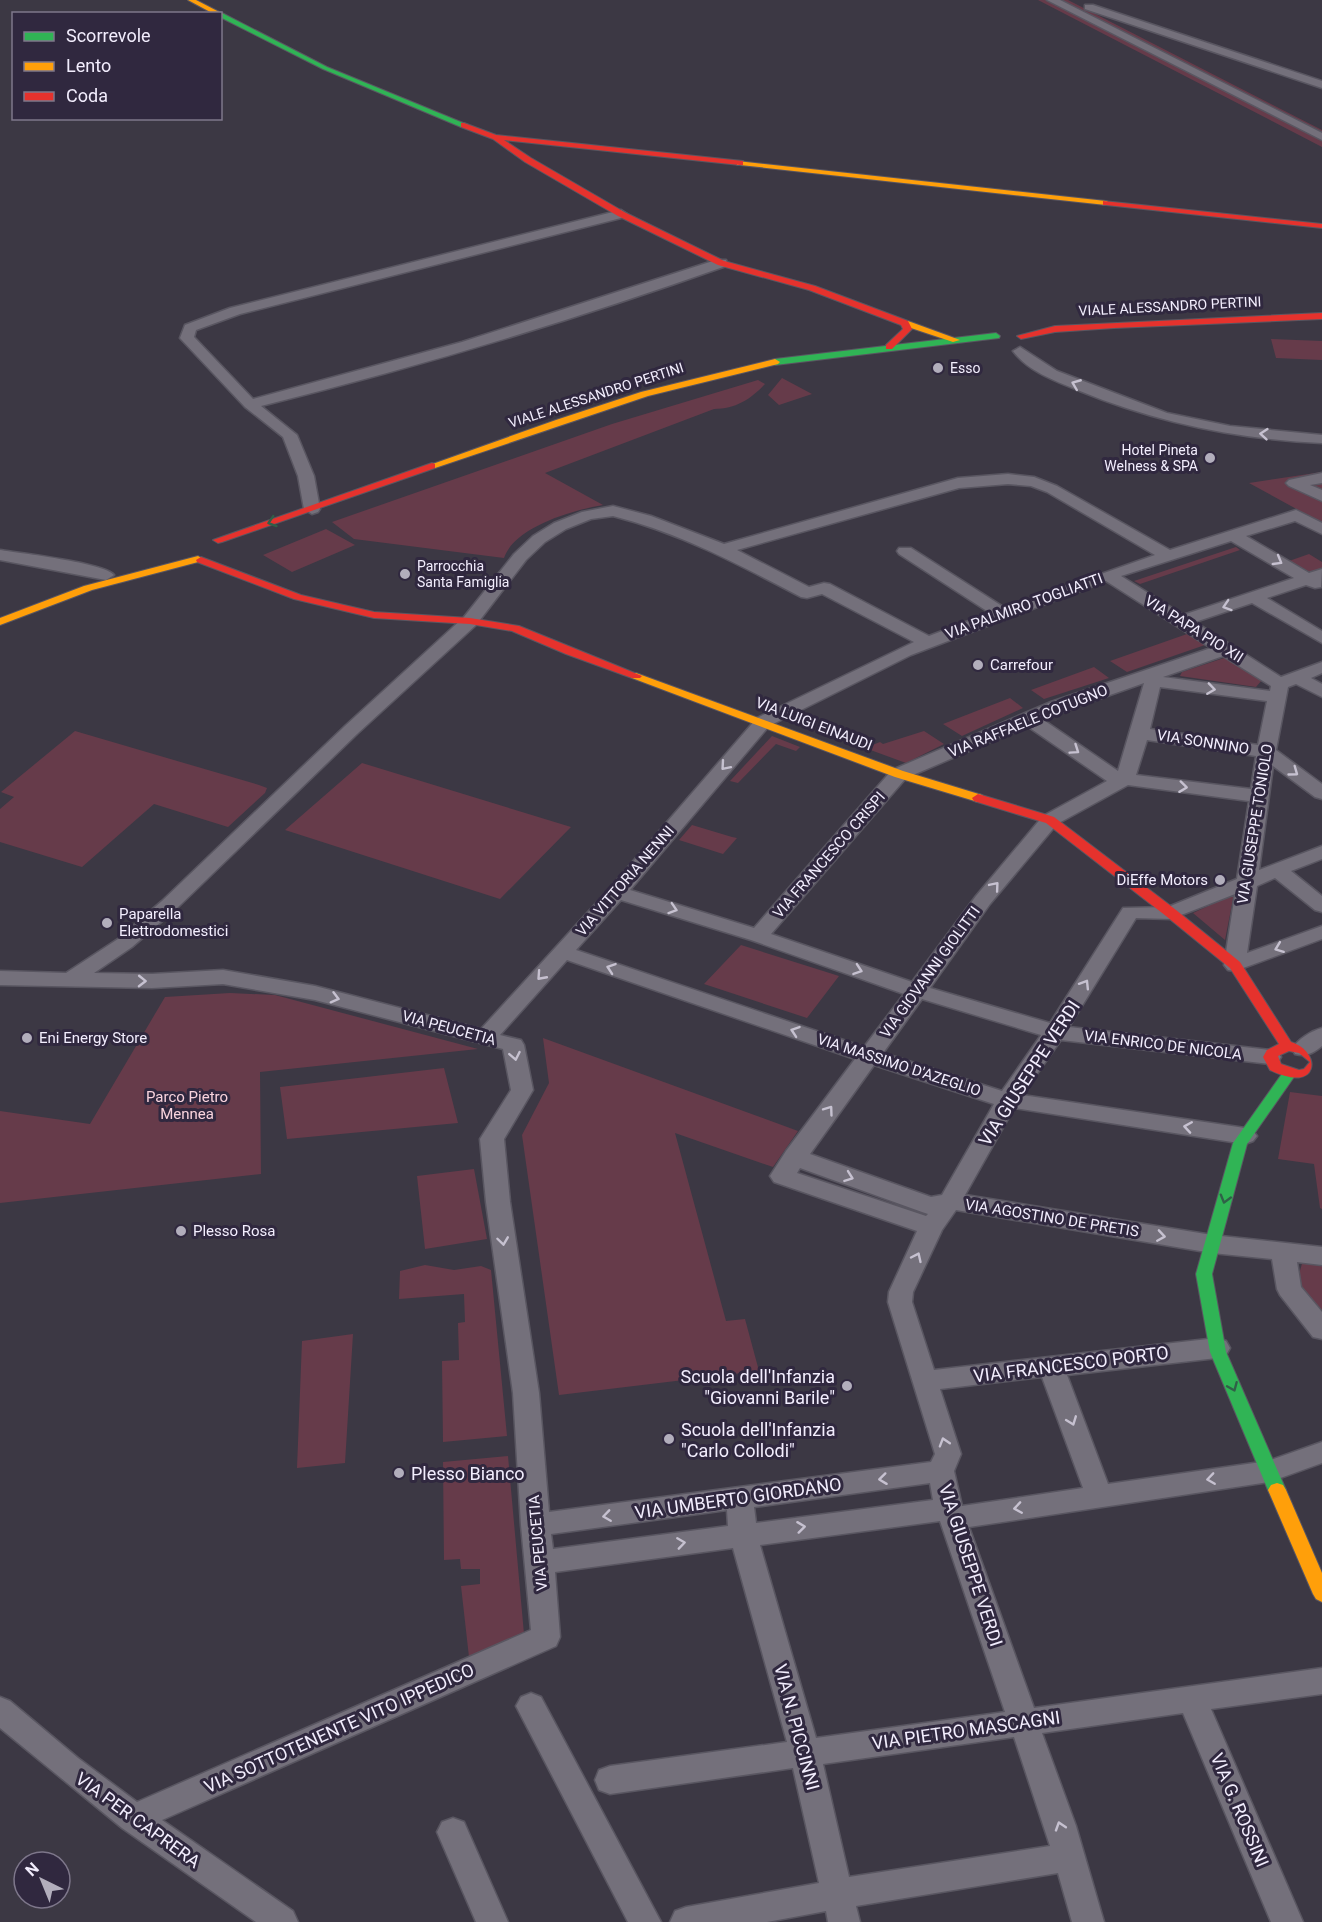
<svg xmlns="http://www.w3.org/2000/svg" width="1322" height="1922" font-family="Roboto,sans-serif">
	<rect width="100%" height="100%" fill="#3c3844"/>
	<!-- green -->
	<path fill="#663b4a" d="M1038 0H1068L1322 130V147Z
		M1271 339 1322 341V360L1276 358Z
		M782 378 812 394 779 405 768 395Z
		M758 380 765 384C751 399 736 409 714 409L545 473 603 505C573 510 514 527 504 558L354 539 332 522 612 424Z
		M1322 472V523L1249 483Z
		M326 529 355 545 292 572 263 555Z
		M1236 547 1240 550 1140 584 1134 581Z
		M1309 554 1322 562V568L1310 572 1289 561Z
		M1187 634 1205 645 1127 672 1110 661Z
		M1227 657 1262 680 1256 687 1180 676 1182 672Z
		M1094 667 1109 678 1044 699 1031 690Z
		M1010 698 1023 708 962 736 943 724Z
		M75 731 259 785 267 788 265 793 228 827 154 804 82 867 0 842V809L14 797 1 792Z
		M924 731 944 744 906 763 865 748 880 742 883 744Z
		M772 736 800 747 796 751 776 744 738 783 730 781Z
		M362 763 571 827 500 899 285 830Z
		M692 825 732 837 737 838 723 854 679 840Z
		M1234 894 1225 940 1193 913Z
		M741 945 839 976 807 1018 704 984Z
		M230 993 275 995 478 1049 260 1072 261 1174 0 1203V1111L90 1124 165 997Z
		M543 1038 798 1131 773 1167 675 1133 726 1321 745 1319 759 1371 559 1395 522 1135 549 1083Z
		M444 1068 458 1123 287 1139 280 1087Z
		M1290 1092 1322 1096V1209L1320 1208 1314 1164 1278 1159Z
		M474 1169 487 1239 425 1249 417 1176Z
		M1303 1260 1322 1262V1314L1296 1285Z
		M425 1265 454 1270 481 1266 491 1270 507 1436 443 1442 442 1361 459 1360 458 1323 465 1322 464 1294 399 1299 400 1271Z
		M353 1334 345 1463 297 1468 302 1341Z
		M508 1456 524 1634 469 1657 461 1586 480 1584V1569H461L460 1559 444 1560 443 1462Z"/>
	<g fill="none" stroke-linecap="round" stroke-linejoin="round">
		<!-- street casing -->
		<g stroke="#595661" stroke-width="3">
			<path id="street" d="M1047 0H1060L1322 133V140Z
				M1085 5H1093L1322 81V88L1085 9Z
				M621 210 627 214 625 217 240 314 196 330 194 337 253 399 462 342 716 260H726L727 263 726 266C574 320 418 367 261 406L297 435 314 476 320 509 318 512 312 514 304 509 298 476 283 437 245 407 180 338 185 325 230 308Z
				M1020 347 1057 371 1167 413 1230 426 1322 435V443C1237 439 1158 423 1080 391 1056 381 1029 372 1013 351Z
				M1322 473V483L1310 485 1322 490V501L1289 486 1286 483 1289 480Z
				M1008 474 1034 477 1057 486 1170 550 1296 510 1322 523V534L1295 521 1246 536 1309 573 1322 569 1321 587 1315 588 1306 585 1267 598 1322 631V643L1252 603 1195 622 1281 677 1322 662V673L1311 678 1322 684V697L1296 684 1288 687 1276 750 1322 784V799L1315 797 1273 766 1259 870 1322 846V859L1291 871 1322 896V912L1315 910 1275 878 1257 886 1247 953 1322 926V939L1235 971 1228 970 1224 965 1235 894 1171 919 1136 918 1069 1027 1270 1050 1278 1052 1281 1057 1278 1062 1270 1064 1061 1040 1022 1095 1245 1128 1253 1131 1257 1136 1253 1141 1245 1144 1014 1108 965 1195 1212 1235 1322 1247V1265L1297 1262 1301 1287 1322 1312V1339L1313 1337 1280 1295 1277 1289 1272 1259 1212 1253 956 1210 942 1230 913 1292 912 1302 934 1370 1217 1338 1226 1341 1230 1348 1226 1355 1217 1358 1067 1375 1108 1484 1268 1461 1322 1442V1463L1269 1482 969 1527 1034 1708 1322 1668V1694L1211 1709 1303 1922H1271L1183 1713 1042 1733 1076 1826 1104 1922H1072L1058 1873 856 1906 860 1922H828L826 1911 767 1922H670L675 1911 686 1907 819 1883 793 1768 610 1794 599 1790 595 1780 599 1770 610 1766 787 1742 733 1548 555 1572 560 1637 556 1646 162 1820 293 1911 298 1922H256L122 1828 0 1728V1697L10 1701 78 1758 137 1802 531 1630 521 1525 513 1393 486 1202 480 1139 511 1090 503 1049 315 1000 223 984 152 988 0 985V971L66 973 118 939 162 901 345 726 464 617 514 554 533 536 554 523 582 512 613 506 651 516 724 544 958 478ZM1008 484 1031 486 1047 492 1155 555 1005 608 911 548H899L897 551 899 554 990 613 929 636 830 584 824 583 809 587 737 550 959 488ZM613 516C680 533 740 565 801 597L807 598 822 594 914 642 757 718 610 888 481 1029 315 986 223 970 152 974 94 973 132 947 176 909 357 734 476 625 526 560 545 542 566 529 591 519ZM1231 541 1294 578 1183 615 1121 576ZM1106 581 1211 648 1051 702 892 770 754 928 630 890 769 726 911 655ZM1223 656 1271 686 1270 691 1163 677ZM1144 683 1118 771 1042 719ZM1160 687 1267 701 1258 745 1150 729ZM1027 726 1107 781 1043 816 976 896 912 982 771 934 906 778ZM1147 740 1256 756 1251 789 1136 775ZM1128 785 1249 801 1237 879 1168 907 1123 908 1050 1023 930 988 990 904 1057 824ZM621 900 751 940 904 994 864 1047 576 950ZM567 960 855 1059 786 1151 770 1176 774 1182 917 1231 889 1292 888 1302 935 1454 931 1462 549 1512 539 1393 510 1202 504 1139 533 1090 524 1045 521 1040 500 1035ZM922 999 1041 1035 1002 1091 883 1053ZM874 1065 994 1104 942 1195 931 1197 810 1154ZM800 1168 922 1212 928 1214 926 1216 797 1173ZM1042 1377 1083 1488 962 1506 954 1471 961 1454 940 1389ZM930 1483 933 1500 756 1523 754 1507ZM727 1510 728 1526 553 1549 551 1534ZM940 1521 1005 1712 816 1738 760 1545ZM1014 1737 1050 1846 849 1877 823 1764Z
				M0 550C19 553 105 563 114 575L106 580 0 560Z
				M1322 1028V1046C1313 1053 1307 1057 1295 1054L1292 1049C1298 1039 1311 1031 1322 1028Z
				M531 1693 541 1697 661 1922H628L516 1706 521 1697Z
				M453 1818 464 1822 508 1922H476L437 1832 442 1822Z"/>
		</g>
		<!-- fast casing -->
		<g stroke="#595661" stroke-width="2">
			<path id="fast" d="M220 12 327 67 468 125 461 127 323 69 220 17V14H217Z
				M996 333 1000 336 999 338 775 365 770 362 775 359Z
				M1289 1069 1296 1074 1247 1144 1212 1274 1226 1352 1286 1490 1283 1495 1277 1497 1271 1495 1268 1490 1210 1352 1196 1274 1233 1143 1284 1071Z"/>
		</g>
		<!-- slow casing -->
		<g stroke="#595661" stroke-width="2">
			<path id="slow" d="M188 0H196L223 14 220 16V14H214Z
				M737 161 1106 201 1110 203 1106 205 740 165H737Z
				M902 321H908L960 340 953 342 902 325Z
				M775 359 780 362 778 364 648 396 435 468 427 466 556 420 641 392Z
				M198 556 203 559 202 561 92 590 0 625V618L84 586Z
				M636 673 903 771 982 795 984 798 978 802 895 777 632 678 630 676Z
				M1277 1483 1283 1485 1286 1490 1322 1573V1602L1316 1599 1313 1594 1268 1490 1271 1485Z"/>
		</g>
		<!-- jam casing -->
		<g stroke="#595661" stroke-width="2">
			<path id="jam" d="M464 123 496 135 743 161V165H740L504 140 531 158 624 212 724 261 815 286 908 321 912 329 892 349H886V345L903 329 901 325 809 290 718 265 618 216 525 162 493 139 461 127V123Z
				M1103 201 1322 224V228L1106 205H1103Z
				M1322 313V319L1114 328 1055 332 1021 339 1017 336 1055 326Z
				M432 463 435 464V468L222 542 218 543 213 540Z
				M201 557 301 595 374 612 470 618 519 626 642 676 640 678H632L566 654 512 631 470 624 374 618 294 599 197 562 196 560Z
				M978 794 1054 817 1176 910 1240 962 1291 1042C1322 1051 1320 1095 1270 1070L1263 1057 1267 1050 1279 1044 1230 968 1166 916 1046 823 974 801 972 798ZM1289 1051 1299 1053 1310 1062 1304 1069 1299 1070 1281 1064 1278 1056Z"/>
		</g>
		<!-- street -->
		<use href="#street" fill="#74707b" fill-rule="evenodd"/>
		<!-- fast -->
		<use href="#fast" fill="#30b455" fill-rule="evenodd"/>
		<!-- slow -->
		<use href="#slow" fill="#ff9f0a" fill-rule="evenodd"/>
		<!-- jam -->
		<use href="#jam" fill="#e5322d" fill-rule="evenodd"/>
	</g>
	<!-- one-way arrows -->
	<defs><path id="oneway-chevron" d="M-2-3.5L2.5 0L-2 3.5" fill="none" stroke-width="1.6" stroke-linecap="round" stroke-linejoin="round" transform="scale(1.5)"/></defs>
	<g stroke="#c6c1d0">
		<use href="#oneway-chevron" transform="translate(1076 384) rotate(-158)"/>
		<use href="#oneway-chevron" transform="translate(1264 434) rotate(-175)"/>
		<use href="#oneway-chevron" transform="translate(1278 561) rotate(30)"/>
		<use href="#oneway-chevron" transform="translate(1227 606) rotate(162)"/>
		<use href="#oneway-chevron" transform="translate(1211 689) rotate(8)"/>
		<use href="#oneway-chevron" transform="translate(1075 750) rotate(34)"/>
		<use href="#oneway-chevron" transform="translate(725 766) rotate(131)"/>
		<use href="#oneway-chevron" transform="translate(1294 772) rotate(36)"/>
		<use href="#oneway-chevron" transform="translate(1183 787) rotate(7)"/>
		<use href="#oneway-chevron" transform="translate(995 886) rotate(-50)"/>
		<use href="#oneway-chevron" transform="translate(673 909) rotate(18)"/>
		<use href="#oneway-chevron" transform="translate(1279 948) rotate(159)"/>
		<use href="#oneway-chevron" transform="translate(611 968) rotate(-161)"/>
		<use href="#oneway-chevron" transform="translate(858 970) rotate(19)"/>
		<use href="#oneway-chevron" transform="translate(541 976) rotate(132)"/>
		<use href="#oneway-chevron" transform="translate(142 981) rotate(1)"/>
		<use href="#oneway-chevron" transform="translate(1085 984) rotate(-58)"/>
		<use href="#oneway-chevron" transform="translate(335 998) rotate(15)"/>
		<use href="#oneway-chevron" transform="translate(795 1031) rotate(-161)"/>
		<use href="#oneway-chevron" transform="translate(515 1056) rotate(79)"/>
		<use href="#oneway-chevron" transform="translate(829 1110) rotate(-54)"/>
		<use href="#oneway-chevron" transform="translate(1188 1127) rotate(-171)"/>
		<use href="#oneway-chevron" transform="translate(849 1177) rotate(20)"/>
		<use href="#oneway-chevron" transform="translate(1161 1236) rotate(9)"/>
		<use href="#oneway-chevron" transform="translate(503 1241) rotate(82)"/>
		<use href="#oneway-chevron" transform="translate(917 1257) rotate(-65)"/>
		<use href="#oneway-chevron" transform="translate(1072 1421) rotate(69)"/>
		<use href="#oneway-chevron" transform="translate(944 1442) rotate(-107)"/>
		<use href="#oneway-chevron" transform="translate(883 1479) rotate(173)"/>
		<use href="#oneway-chevron" transform="translate(1211 1479) rotate(172)"/>
		<use href="#oneway-chevron" transform="translate(1018 1508) rotate(171)"/>
		<use href="#oneway-chevron" transform="translate(607 1516) rotate(172)"/>
		<use href="#oneway-chevron" transform="translate(801 1527) rotate(-7)"/>
		<use href="#oneway-chevron" transform="translate(681 1543) rotate(-8)"/>
		<use href="#oneway-chevron" transform="translate(1060 1826) rotate(-108)"/>
	</g>
	<g stroke="#306048">
		<use href="#oneway-chevron" transform="translate(272 522) rotate(162)"/>
		<use href="#oneway-chevron" transform="translate(1225 1199) rotate(106)"/>
		<use href="#oneway-chevron" transform="translate(1233 1387) rotate(67)"/>
	</g>
	<!-- markers -->
	<g fill="#b2aebc" stroke="#30283f" stroke-width="2">
		<circle cx="938" cy="368" r="6"/>
		<circle cx="1210" cy="458" r="6"/>
		<circle cx="405" cy="574" r="6"/>
		<circle cx="978" cy="665" r="6"/>
		<circle cx="1220" cy="880" r="6"/>
		<circle cx="107" cy="923" r="6"/>
		<circle cx="27" cy="1038" r="6"/>
		<circle cx="181" cy="1231" r="6"/>
		<circle cx="847" cy="1386" r="6"/>
		<circle cx="669" cy="1439" r="6"/>
		<circle cx="399" cy="1473" r="6"/>
	</g>
	<g text-anchor="middle" dominant-baseline="central" stroke-width="6" stroke-linejoin="round" paint-order="stroke">
		<!-- far-street labels -->
		<g font-size="14" fill="#f2edfd" stroke="#30283f">
			<text transform="translate(1170 306) rotate(-3)">VIALE ALESSANDRO PERTINI</text>
			<text transform="translate(596 395) rotate(-18)">VIALE ALESSANDRO PERTINI</text>
		</g>
		<!-- far-poi labels -->
		<g font-size="14" fill="#f2edfd" stroke="#30283f" text-anchor="start">
			<text x="950" y="368">Esso</text>
			<text x="1198" y="450" text-anchor="end">Hotel Pineta<tspan x="1198" dy="16">Welness &amp; SPA</tspan></text>
			<text x="417" y="566">Parrocchia<tspan x="417" dy="16">Santa Famiglia</tspan></text>
		</g>
		<!-- street labels -->
		<g font-size="15" fill="#f2edfd" stroke="#30283f">
			<text transform="translate(1024 606) rotate(-20)">VIA PALMIRO TOGLIATTI</text>
			<text transform="translate(1194 629) rotate(32)">VIA PAPA PIO XII</text>
			<text transform="translate(1028 721) rotate(-22)">VIA RAFFAELE COTUGNO</text>
			<text transform="translate(814 724) rotate(21)">VIA LUIGI EINAUDI</text>
			<text transform="translate(1203 742) rotate(9)">VIA SONNINO</text>
			<text transform="translate(1255 824) rotate(-81)">VIA GIUSEPPE TONIOLO</text>
			<text transform="translate(829 855) rotate(-49)">VIA FRANCESCO CRISPI</text>
			<text transform="translate(625 881) rotate(-49)">VIA VITTORIA NENNI</text>
			<text transform="translate(930 972) rotate(-54)">VIA GIOVANNI GIOLITTI</text>
			<text transform="translate(449 1028) rotate(15)">VIA PEUCETIA</text>
			<text transform="translate(1163 1045) rotate(7)">VIA ENRICO DE NICOLA</text>
			<text transform="translate(899 1065) rotate(18)">VIA MASSIMO D'AZEGLIO</text>
			<text transform="translate(1052 1218) rotate(9)">VIA AGOSTINO DE PRETIS</text>
			<text transform="translate(538 1543) rotate(-95)">VIA PEUCETIA</text>
		</g>
		<!-- poi labels -->
		<g font-size="15" fill="#f2edfd" stroke="#30283f" text-anchor="start">
			<text x="990" y="665">Carrefour</text>
			<text x="1208" y="880" text-anchor="end">DiEffe Motors</text>
			<text x="119" y="914">Paparella<tspan x="119" dy="17">Elettrodomestici</tspan></text>
			<text x="39" y="1038">Eni Energy Store</text>
			<text x="193" y="1231">Plesso Rosa</text>
		</g>
		<!-- park labels -->
		<g font-size="15" fill="#f9d3dd" stroke="#30283f">
			<text x="187" y="1097">Parco Pietro<tspan x="187" dy="17">Mennea</tspan></text>
		</g>
		<!-- near-street labels -->
		<g font-size="18" fill="#f2edfd" stroke="#30283f">
			<text transform="translate(1029 1073) rotate(-57)">VIA GIUSEPPE VERDI</text>
			<text transform="translate(1071 1364) rotate(-7)">VIA FRANCESCO PORTO</text>
			<text transform="translate(738 1498) rotate(-8)">VIA UMBERTO GIORDANO</text>
			<text transform="translate(971 1565) rotate(72)">VIA GIUSEPPE VERDI</text>
			<text transform="translate(797 1727) rotate(75)">VIA N. PICCINNI</text>
			<text transform="translate(339 1728) rotate(-24)">VIA SOTTOTENENTE VITO IPPEDICO</text>
			<text transform="translate(966 1730) rotate(-8)">VIA PIETRO MASCAGNI</text>
			<text transform="translate(1240 1810) rotate(67)">VIA G. ROSSINI</text>
			<text transform="translate(138 1820) rotate(36)">VIA PER CAPRERA</text>
		</g>
		<!-- near-poi labels -->
		<g font-size="18" fill="#f2edfd" stroke="#30283f" text-anchor="start">
			<text x="835" y="1376" text-anchor="end">Scuola dell'Infanzia<tspan x="835" dy="21">"Giovanni Barile"</tspan></text>
			<text x="681" y="1429">Scuola dell'Infanzia<tspan x="681" dy="21">"Carlo Collodi"</tspan></text>
			<text x="411" y="1473">Plesso Bianco</text>
		</g>
	</g>
	<!-- legend -->
	<rect x="12" y="12" width="210" height="108" fill="#30283f" stroke="#7e778b" stroke-width="1.5"/>
	<rect x="24" y="32" width="30" height="9" fill="#30b455" stroke="#7e778b" stroke-width="1.5"/>
	<text x="66" y="42" font-size="18" fill="#f2edfd">Scorrevole</text>
	<rect x="24" y="62" width="30" height="9" fill="#ff9f0a" stroke="#7e778b" stroke-width="1.5"/>
	<text x="66" y="72" font-size="18" fill="#f2edfd">Lento</text>
	<rect x="24" y="92" width="30" height="9" fill="#e5322d" stroke="#7e778b" stroke-width="1.5"/>
	<text x="66" y="102" font-size="18" fill="#f2edfd">Coda</text>
	<!-- north arrow -->
	<g transform="translate(42 1880) rotate(317)"><circle r="28" fill="#30283f" stroke="#7e778b" stroke-width="1.5"/>
	<path d="M0-4.5L10 22L0 15L-10 22Z" fill="#b2aebc"/>
	<text y="-9" font-size="16" font-weight="bold" text-anchor="middle" fill="#f2edfd">N</text>
	</g>
</svg>
